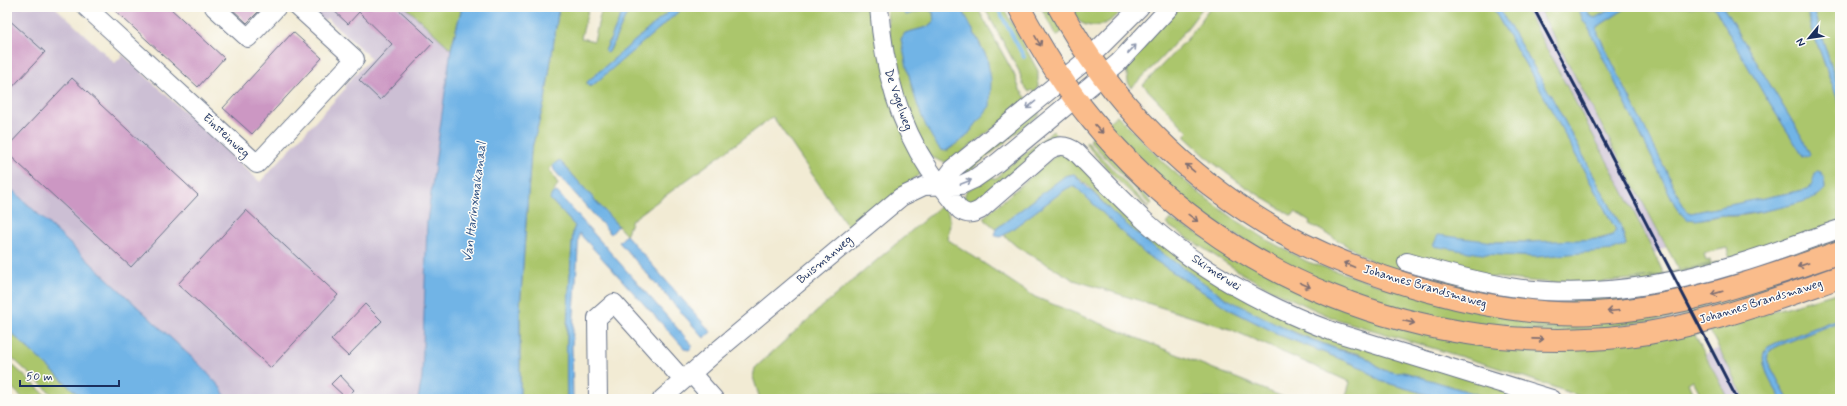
<svg xmlns="http://www.w3.org/2000/svg" width="1847" height="406" font-family="Mynerve,sans-serif">
	<rect width="100%" height="100%" fill="#fdfcf7"/>
	<filter id="ink" filterUnits="userSpaceOnUse"><feTurbulence type="fractalNoise" baseFrequency=".025" numOctaves="2"/><feDisplacementMap in="SourceGraphic" scale="8" xChannelSelector="R" yChannelSelector="G"/><feConvolveMatrix kernelMatrix="1 2 1 2 8 2 1 2 1" color-interpolation-filters="sRGB"/></filter>
	<filter id="wash" filterUnits="userSpaceOnUse"><feTurbulence type="fractalNoise" baseFrequency=".012" numOctaves="4" result="noise"/><feDisplacementMap in="SourceGraphic" scale="16" xChannelSelector="R" yChannelSelector="G"/><feGaussianBlur stdDeviation="0.9" result="paint"/><feColorMatrix in="noise" values="0 0 0 0 0 0 0 0 0 0 0 0 0 0 0 0 0 1.4 0 .05"/><feComposite in="paint" operator="in"/></filter>
	<g filter="url(#wash)">
		<rect width="100%" height="100%" fill="#f2ebd4"/>
		<!-- industrial -->
		<path fill="#ccbfd4" d="M7 7H55L115 63 123 55 260 182 345 89 346 84 371 58 327 18 324 21 308 7H462L451 49 427 222 422 378 418 399H227L220 387 201 366 7 185Z
			M1524 7H1538L1564 52 1666 247 1653 254 1627 198Z
			M1719 348 1745 399H1728L1706 354Z"/>
		<!-- green -->
		<path fill="#abc66c" stroke="#637a65" d="M406 7H462L451 49Z
			M559 7H589L581 38 594 41 602 7H625L605 51 609 52 630 7H674L587 82V84L590 87 684 7H872L922 172 851 231 773 117 632 220 626 235 561 162 558 161 549 169 558 184 550 199 575 226 573 231 567 325V399H520V308L531 151 545 100Z
			M886 7H902V11L906 15 926 9 933 12 934 21 927 27 905 33 901 39 917 101 926 124 947 151 966 137 982 116 987 58 961 7H977L1014 74 1020 90 1029 101 949 162H943L929 156 910 118 896 76Z
			M984 7H1003L1038 71V86L1035 93 1032 90 1029 92 1023 84 1019 71Z
			M1041 7H1052L1065 30 1056 36Z
			M1067 7H1125C1114 20 1098 33 1080 22 1075 18 1071 12 1067 7Z
			M1175 7H1203C1182 37 1158 63 1131 88L1128 82 1126 67Z
			M1211 7H1492L1545 98 1616 230 1613 235C1580 246 1530 241 1495 242 1474 242 1454 244 1433 246L1626 244 1621 226 1550 94 1498 7H1524L1627 198 1664 274 1679 270 1538 7H1578L1583 20 1588 27 1677 209C1687 224 1707 219 1722 215 1740 221 1797 202 1817 196L1825 189 1824 178 1815 177 1813 184 1808 189 1691 213 1686 211 1598 34 1597 29 1600 25 1628 7H1714L1766 98 1803 156 1806 157 1803 139 1723 7H1806L1814 35 1840 106V222L1730 260 1727 248 1704 253 1706 261 1710 260 1711 265 1665 276 1571 285 1408 269 1398 274C1366 261 1340 239 1309 224L1310 221 1295 212 1292 216 1238 182 1211 161 1184 136 1188 132 1143 85 1188 38Z
			M1585 7H1615L1595 18 1590 16Z
			M1812 7H1840V93Z
			M1034 107 1040 114 963 176 960 174Z
			M1117 115 1165 164 1199 193 1236 220 1269 241 1308 262 1370 282 1533 320 1840 260V269L1711 312 1588 330 1494 328 1421 317 1308 279 1193 209 1105 125Z
			M1053 131 1057 135 1052 140 977 206 967 205 964 199 966 191 992 177 994 179 999 176 1002 171Z
			M1095 135C1114 158 1132 181 1152 203L1150 205 1090 141V138Z
			M1087 142 1148 207V208L1115 178 1086 144Z
			M1067 154 1198 270 1527 399H1492L1404 372C1388 378 1376 363 1364 356 1355 351 1342 351 1332 347 1295 333 1258 318 1224 297 1186 274 1149 245 1115 215 1101 202 1090 185 1074 174L1065 176 996 229 983 218 1056 155Z
			M1073 186 1077 188 1144 253 1229 309 1282 336 1363 368 1381 381 1443 399H1345L1350 382 1230 329 1074 280 1016 246 1004 235 1063 191 1069 187Z
			M943 204C952 219 951 222 947 239L1035 297 1288 399H760L753 377 755 368 824 305Z
			M1170 219 1209 240 1416 331 1713 328 1840 292V318L1776 343C1774 344 1770 346 1768 347 1754 358 1775 388 1781 399H1745L1710 331 1695 335 1728 399H1703L1693 380 1688 383 1695 399H1588L1495 367 1333 318 1274 291 1243 274 1166 224Z
			M1840 235V244L1765 270 1630 302 1532 304 1409 278 1419 272 1560 297Z
			M1840 321V399H1788L1768 362 1767 357 1769 351 1778 346Z
			M7 329 83 399H57L7 353Z
			M7 360 50 399H24L7 383Z"/>
		<!-- water -->
		<path fill="#71b4e6" stroke="#4672a2" d="M462 7H559L545 100 531 151 520 308V399H418L422 378 427 222 451 49Z
			M625 7H630L609 52 607 53 605 51Z
			M674 7H684L592 86H588L587 82Z
			M902 7H961L987 58 991 80 990 106 966 137 946 151 941 150C918 123 908 73 901 39L905 33 927 27 934 21 933 12 926 9 906 15 902 11Z
			M1492 7H1498L1550 94 1621 226 1626 245 1613 250 1536 257 1482 254 1433 246 1438 235 1494 242H1532L1601 239 1613 235 1616 230 1545 98Z
			M1578 7H1585L1590 16 1595 18 1615 7H1628L1600 25 1597 29 1598 34 1686 211 1691 213 1808 189C1814 183 1813 176 1817 171L1821 172 1824 178 1825 189C1822 192 1819 195 1816 197 1802 204 1735 219 1722 215L1696 220 1686 219 1677 209 1588 27 1583 20Z
			M1714 7H1723L1803 139 1810 154 1808 156H1803L1766 98Z
			M1806 7H1812L1840 93V106L1814 35Z
			M558 161 561 162 618 226 611 234 554 170 553 165Z
			M1074 174 1114 214 1152 246 1225 298 1297 334 1339 350 1364 356 1383 370 1397 373 1404 372 1492 399H1443L1380 381 1363 368 1282 336 1229 309 1144 253 1077 188C1071 185 1068 188 1063 191L1004 235 1000 237 994 235 996 229 1065 176Z
			M7 185 201 366 220 387 227 399H83L7 329Z
			M557 192 693 346 689 350 685 349 579 233 572 346 573 399H567C565 343 569 287 573 231L575 226 550 199 552 194Z
			M626 235 711 332 704 338 619 242Z
			M1840 318V321L1778 346 1769 351 1767 357 1768 362 1788 399H1781C1775 388 1754 358 1768 347 1770 346 1774 344 1776 343Z"/>
		<g fill="none" stroke-linecap="round" stroke-linejoin="round">
			<!-- stream -->
			<path stroke="#71b4e6" stroke-width="4" d="M997 7 1024 57"/>
		</g>
		<g id="blocks">
			<!-- building -->
			<path fill="#cc97c3" d="M111 7H169L224 58 198 87Z
				M230 7H263L247 23Z
				M330 7H396L434 42 380 100 359 80 392 44 359 12 348 24Z
				M7 18 45 52 7 93Z
				M293 32 322 58 252 134 223 108Z
				M72 78 198 195 131 267 7 153V147Z
				M246 210 338 295 271 368 178 284Z
				M365 304 382 321 348 356 331 340Z
				M340 375 354 390 346 398 331 384Z"/>
		</g>
	</g>
	<g filter="url(#ink)">
		<use href="#blocks" fill-opacity="0" stroke="#667187" stroke-width="1"/>
		<g fill="none" stroke-linecap="round" stroke-linejoin="round">
			<!-- minor casing -->
			<g stroke="#667187" stroke-width="20">
				<path id="minor" d="M86 7 257 164 355 59 298 7
					M214 7 248 38 277 7
					M879 7C883 64 897 121 929 169 938 183 950 196 960 210 968 215 972 214 980 210L1049 150C1059 144 1067 145 1076 152 1099 176 1121 199 1145 221 1199 270 1266 307 1334 332L1552 399
					M941 185 953 169 1090 57 1140 7
					M1407 262C1441 272 1475 281 1510 287 1585 299 1665 286 1737 264 1772 254 1805 240 1840 229
					M691 373 714 399
					M598 399 597 318 614 303 683 380
					M662 399 717 351 901 197 924 186 961 185 974 179 997 163 1118 63 1170 7"/>
			</g>
			<!-- major casing -->
			<g stroke="#667187" stroke-width="24">
				<path id="major" d="M1019 7C1040 47 1063 85 1092 120 1221 279 1425 359 1627 336 1701 327 1770 301 1840 277
					M1059 7C1110 102 1189 180 1282 233 1328 259 1379 277 1429 291 1483 306 1538 316 1595 313 1681 308 1759 280 1840 252"/>
			</g>
			<!-- minor -->
			<use href="#minor" stroke="#fff" stroke-width="18"/>
			<!-- major -->
			<use href="#major" stroke="#fabc8b" stroke-width="22"/>
			<!-- rail -->
			<path stroke="#1b2f5e" stroke-width="3" d="M1533 7 1581 97 1737 399"/>
		</g>
		<!-- one-way arrows -->
		<defs><path id="oneway-shaft" d="M-6 0H5M1.5-3L5.5 0L1.5 3" fill="none" stroke-width="1.6" stroke-linecap="round" stroke-linejoin="round"/></defs>
		<g stroke="#7f6e72">
			<use href="#oneway-shaft" transform="translate(1038 41) rotate(60)"/>
			<use href="#oneway-shaft" transform="translate(1099 129) rotate(47)"/>
			<use href="#oneway-shaft" transform="translate(1190 168) rotate(-140)"/>
			<use href="#oneway-shaft" transform="translate(1193 218) rotate(36)"/>
			<use href="#oneway-shaft" transform="translate(1349 265) rotate(-157)"/>
			<use href="#oneway-shaft" transform="translate(1803 265) rotate(161)"/>
			<use href="#oneway-shaft" transform="translate(1305 285) rotate(24)"/>
			<use href="#oneway-shaft" transform="translate(1717 293) rotate(164)"/>
			<use href="#oneway-shaft" transform="translate(1613 311) rotate(175)"/>
			<use href="#oneway-shaft" transform="translate(1409 322) rotate(13)"/>
			<use href="#oneway-shaft" transform="translate(1538 339) rotate(1)"/>
		</g>
		<g stroke="#8d97ae">
			<use href="#oneway-shaft" transform="translate(1132 49) rotate(-47)"/>
			<use href="#oneway-shaft" transform="translate(1031 105) rotate(141)"/>
			<use href="#oneway-shaft" transform="translate(966 182) rotate(-21)"/>
		</g>
	</g>
	<g text-anchor="middle" dominant-baseline="central" stroke-width="3" stroke-linejoin="round" paint-order="stroke">
		<!-- street labels -->
		<g font-size="12" fill="#1b2f5e" stroke="#fdfcf7">
			<text transform="translate(898 100) rotate(71)">De Vogelweg</text>
			<text transform="translate(226 136) rotate(43)">Einsteinweg</text>
			<text transform="translate(825 260) rotate(-40)">Buismanweg</text>
			<text transform="translate(1216 273) rotate(33)">Skimerwei</text>
			<text transform="translate(1425 287) rotate(16)">Johannes Brandsmaweg</text>
			<text transform="translate(1761 302) rotate(-17)">Johannes Brandsmaweg</text>
		</g>
		<!-- water labels -->
		<g font-size="13" font-style="italic" fill="#355787" stroke="#fdfcf7">
			<text transform="translate(475 202) rotate(-83)">Van Harinxmakanaal</text>
		</g>
	</g>
	<!-- margin -->
	<rect width="1847" height="406" fill="none" stroke="#fdfcf7" stroke-width="24"/>
	<!-- north arrow -->
	<g transform="translate(1809 38) rotate(241)" stroke="#fdfcf7" stroke-width="3" paint-order="stroke">
	<path d="M0-3L7 15L0 10L-7 15Z" fill="#1b2f5e"/>
	<text y="-6" font-size="11" font-weight="bold" text-anchor="middle" fill="#1b2f5e">N</text>
	</g>
	<!-- scale -->
	<path d="M20 380v6h99v-6" fill="none" stroke="#1b2f5e" stroke-width="2"/>
	<text x="26" y="380" font-size="12" fill="#1b2f5e" stroke="#fdfcf7" stroke-width="3" paint-order="stroke">50 m</text>
</svg>
